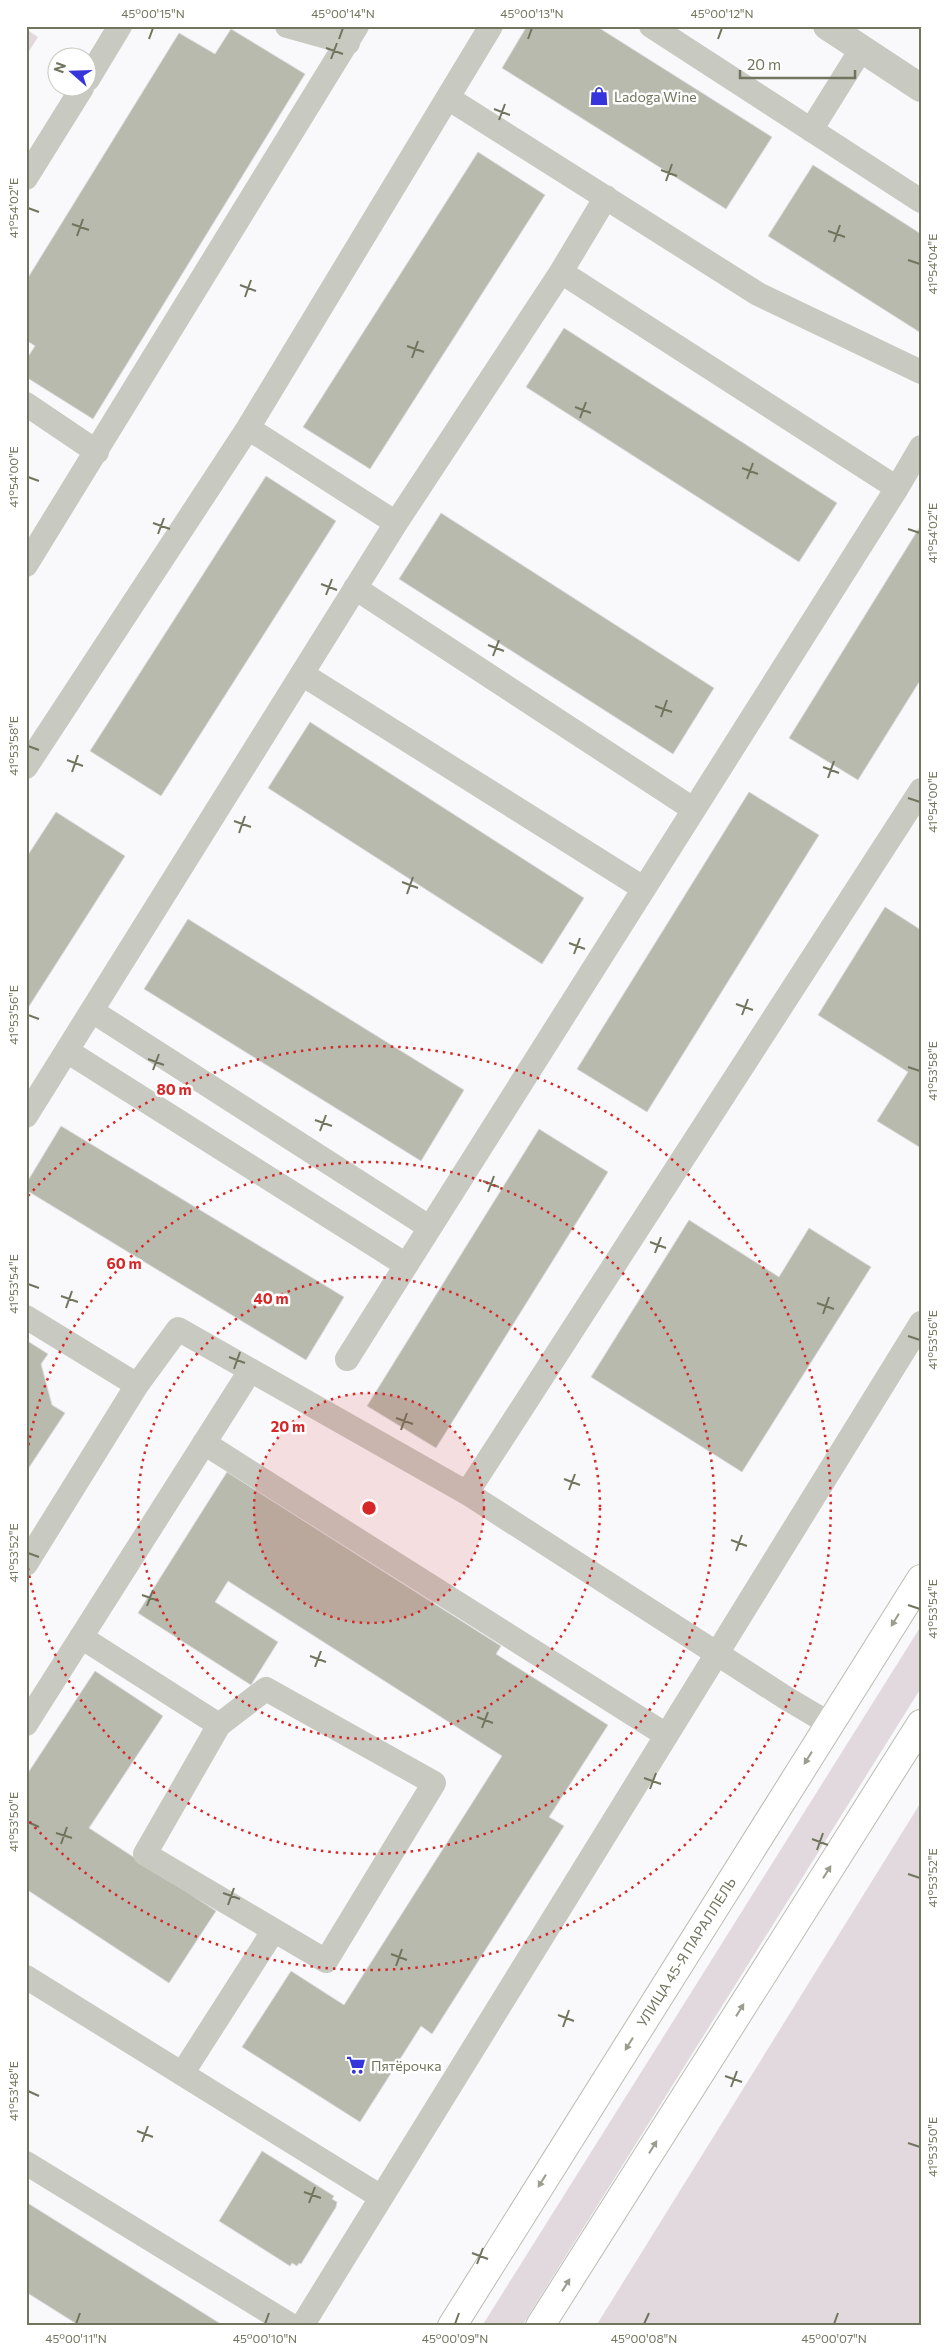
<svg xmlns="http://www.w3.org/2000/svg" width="947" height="2352" font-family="Commissioner,sans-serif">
	<rect width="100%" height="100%" fill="#f9f8fa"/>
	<!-- green -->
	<path fill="#e1d9de" d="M26 29 38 37 26 56Z
		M921 1626V1688L522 2326H482Z
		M921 1802V2326H596Z"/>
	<!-- building -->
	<path fill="#b8baad" stroke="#dbdadc" d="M527 26H596L772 137 726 209 502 68Z
		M231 29 305 74 93 419 26 377V360L35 346 26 340V281L179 33 215 54Z
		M478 152 545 195 370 469 303 427Z
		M813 165 921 234V333L768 236Z
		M564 328 837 503 799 562 526 387Z
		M266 476 336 521 161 796 90 751Z
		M441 513 714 688 673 754 399 579Z
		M921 525V679L858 780 789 738Z
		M310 722 584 898 542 964 268 788Z
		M749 792 819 835 647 1112 577 1069Z
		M56 812 125 856 26 1011V858Z
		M885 907 921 930V1148L877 1121 908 1072 818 1015Z
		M188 919 464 1090 421 1161 144 989Z
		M61 1126 344 1297 306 1360 26 1190V1184Z
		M539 1129 608 1172 436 1448 367 1406Z
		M689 1220 779 1277 809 1228 871 1267 742 1472 591 1377Z
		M26 1340 48 1354 41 1364 52 1405 65 1413 26 1472Z
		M227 1472 501 1646 496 1654 608 1725 549 1817 564 1826 432 2034 421 2026 360 2122 242 2047 291 1971 344 2005 502 1756 228 1581 215 1602 278 1642 251 1685 138 1613Z
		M95 1671 163 1716 89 1828 216 1911 169 1983 26 1889V1776Z
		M262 2151 334 2196 332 2199 337 2202 336 2207 301 2264 299 2263 297 2266 292 2263 290 2266 219 2221Z
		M26 2202 224 2326H80L26 2292Z"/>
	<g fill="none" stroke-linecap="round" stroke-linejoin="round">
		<!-- secondary casing -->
		<g stroke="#babcb1" stroke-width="30">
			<path id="secondary" d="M452 2326 921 1579
				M540 2326 921 1724"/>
		</g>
		<!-- service -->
		<path stroke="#c8c9c1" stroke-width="24" d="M287 26 348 43
			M651 26 921 201
			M88 79 120 26
			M448 98 758 294 921 372
			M811 130 862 48
			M26 178 82 88
			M26 404 97 452
			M248 428 396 523
			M897 488 921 447
			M26 565 357 26
			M355 588 693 809
			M302 674 643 888
			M26 767 248 428 491 26
			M92 1011 429 1227
			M67 1051 406 1265
			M26 1116 396 523 561 272 606 197
			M26 1317 137 1385
			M347 1359 897 488 561 272
			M204 1443 666 1735
			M467 1493 921 790
			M26 1564 137 1385 178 1329 467 1493 786 1698 830 1724
			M81 1637 219 1725 145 1854 326 1961 434 1783 266 1689 219 1725
			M26 1724 250 1371
			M26 1977 381 2197
			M182 2074 274 1930
			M26 2163 292 2326
			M302 2326 921 1323"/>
		<!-- tertiary -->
		<path stroke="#c8c9c1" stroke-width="28" d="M827 26 921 88"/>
		<!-- secondary -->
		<use href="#secondary" stroke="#fff" stroke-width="28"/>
	</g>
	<!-- one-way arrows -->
	<defs><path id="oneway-solid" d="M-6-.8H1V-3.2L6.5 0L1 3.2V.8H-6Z" transform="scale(1.25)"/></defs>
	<g fill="#9b9e8e">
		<use href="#oneway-solid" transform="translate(895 1620) rotate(122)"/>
		<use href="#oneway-solid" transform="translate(808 1758) rotate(122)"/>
		<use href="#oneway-solid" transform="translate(827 1872) rotate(-58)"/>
		<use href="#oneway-solid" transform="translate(740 2010) rotate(-58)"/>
		<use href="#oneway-solid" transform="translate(629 2044) rotate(122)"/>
		<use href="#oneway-solid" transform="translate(653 2147) rotate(-58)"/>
		<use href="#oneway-solid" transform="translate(542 2181) rotate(122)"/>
		<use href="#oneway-solid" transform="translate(566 2285) rotate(-58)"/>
	</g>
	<!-- ticks -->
	<path fill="none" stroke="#70755d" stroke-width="2" d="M149 39 153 28M339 39 343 28M528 39 532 28M718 39 722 28M326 48 343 54M331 59 337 43M494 109 510 115M499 120 505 104M661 170 677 176M666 181 672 164M28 208 39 212M72 224 89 230M828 231 845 237M77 236 83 219M834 242 840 225M908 260 920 264M240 285 256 291M245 297 251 280M407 346 424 352M412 358 418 341M575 407 591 413M580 418 586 402M742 468 758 474M28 477 39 481M747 479 753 463M153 523 170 529M908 529 920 533M158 534 164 518M321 584 337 590M326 595 332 579M488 645 504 651M493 656 499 640M655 706 672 712M661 717 667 700M28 746 39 750M67 760 83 766M823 767 839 773M72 772 78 755M828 778 834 761M908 798 920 802M234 821 251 827M239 833 245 816M402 882 418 888M407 894 413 877M569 943 585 949M574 954 580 938M736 1004 753 1010M28 1015 39 1019M742 1015 748 999M148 1059 164 1065M908 1067 920 1071M153 1070 159 1054M315 1120 332 1126M320 1131 326 1115M483 1181 499 1187M488 1192 494 1176M650 1242 666 1248M655 1253 661 1237M28 1284 39 1288M61 1296 78 1302M817 1303 834 1309M66 1308 72 1291M823 1314 829 1297M908 1336 920 1340M229 1357 245 1363M234 1369 240 1352M396 1418 413 1424M401 1430 407 1413M564 1479 580 1485M569 1490 575 1474M731 1540 747 1546M736 1551 742 1535M28 1553 39 1557M142 1595 159 1601M908 1605 920 1609M147 1606 153 1590M310 1656 326 1662M315 1667 321 1651M477 1717 493 1723M482 1728 488 1712M644 1778 661 1784M650 1789 656 1773M28 1822 39 1827M56 1833 72 1838M812 1839 828 1845M61 1844 67 1827M817 1850 823 1833M908 1874 920 1878M223 1893 240 1899M228 1905 234 1888M391 1954 407 1960M396 1966 402 1949M558 2015 574 2021M563 2027 569 2010M725 2076 742 2082M731 2087 737 2071M28 2091 39 2096M137 2131 153 2137M142 2142 148 2126M908 2143 920 2147M304 2192 321 2198M309 2203 315 2187M472 2253 488 2259M477 2264 483 2248M76 2324 80 2313M265 2324 269 2313M455 2324 459 2313M644 2324 649 2313M834 2324 838 2313"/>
	<!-- distance rings -->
	<circle cx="369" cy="1508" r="115" fill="#d62828" fill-opacity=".12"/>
	<g fill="none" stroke="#d62828" stroke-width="2.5" stroke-dasharray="2.5 5">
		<circle cx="369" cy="1508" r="115"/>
		<circle cx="369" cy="1508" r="231"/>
		<path d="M26 1460A346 346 0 1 1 26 1556"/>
		<path d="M28 1196A462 462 0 1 1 28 1820"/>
	</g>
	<!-- icons -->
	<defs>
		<g id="shop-bare" transform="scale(1.5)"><path d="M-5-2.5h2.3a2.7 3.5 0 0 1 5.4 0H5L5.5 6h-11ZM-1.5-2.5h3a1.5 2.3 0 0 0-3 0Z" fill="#3635dc" stroke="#fff" stroke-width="2.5" paint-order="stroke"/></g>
		<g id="supermarket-bare" transform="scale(1.5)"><path d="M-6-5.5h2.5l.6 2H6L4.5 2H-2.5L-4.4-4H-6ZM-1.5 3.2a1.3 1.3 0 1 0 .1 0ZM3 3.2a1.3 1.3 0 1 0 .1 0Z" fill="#3635dc" stroke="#fff" stroke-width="2.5" paint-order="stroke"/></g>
	</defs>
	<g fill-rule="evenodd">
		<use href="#shop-bare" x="599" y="96"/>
		<use href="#supermarket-bare" x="356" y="2065"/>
	</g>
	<g text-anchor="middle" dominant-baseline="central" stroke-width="5" stroke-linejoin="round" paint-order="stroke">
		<!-- poi labels -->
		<g font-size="14" fill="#70755d" stroke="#fff" text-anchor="start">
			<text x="614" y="96">Ladoga Wine</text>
			<text x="371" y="2065">Пятёрочка</text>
		</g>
		<!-- street labels -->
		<g font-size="14" fill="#70755d" stroke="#fff">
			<text transform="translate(686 1952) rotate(-58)">УЛИЦА 45-Я ПАРАЛЛЕЛЬ</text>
		</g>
	</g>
	<circle cx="369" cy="1508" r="8" fill="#d62828" stroke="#fff" stroke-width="2.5"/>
	<g font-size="15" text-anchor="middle" font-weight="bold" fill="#d62828" stroke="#fff" stroke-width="5" stroke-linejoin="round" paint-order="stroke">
		<text x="174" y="1095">80 m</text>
		<text x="124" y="1269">60 m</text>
		<text x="271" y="1304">40 m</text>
		<text x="288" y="1432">20 m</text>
	</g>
	<!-- border -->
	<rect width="947" height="2352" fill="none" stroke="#ffffff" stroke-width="55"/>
	<!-- north arrow -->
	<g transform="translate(72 72) rotate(290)"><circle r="24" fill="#ffffff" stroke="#c6c8be"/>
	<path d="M0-4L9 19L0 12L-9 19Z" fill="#3635dc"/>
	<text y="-8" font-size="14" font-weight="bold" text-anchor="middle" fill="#70755d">N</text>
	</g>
	<!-- scale -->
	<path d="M740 70v8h115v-8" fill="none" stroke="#70755d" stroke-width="2.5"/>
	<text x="747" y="70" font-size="15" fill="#70755d" stroke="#ffffff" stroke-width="4" paint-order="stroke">20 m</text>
	<rect x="28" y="28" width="892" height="2296" fill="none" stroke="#70755d" stroke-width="2"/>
	<g font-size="12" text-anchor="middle" fill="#70755d">
		<text x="153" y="18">45°00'15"N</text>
		<text x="343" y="18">45°00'14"N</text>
		<text x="532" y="18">45°00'13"N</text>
		<text x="722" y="18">45°00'12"N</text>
		<text transform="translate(14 208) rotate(-90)" y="4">41°54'02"E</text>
		<text transform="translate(933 264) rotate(-90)" y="4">41°54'04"E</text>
		<text transform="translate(14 477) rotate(-90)" y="4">41°54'00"E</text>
		<text transform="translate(933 533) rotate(-90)" y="4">41°54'02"E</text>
		<text transform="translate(14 746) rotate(-90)" y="4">41°53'58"E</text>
		<text transform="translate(933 802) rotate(-90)" y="4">41°54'00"E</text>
		<text transform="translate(14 1015) rotate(-90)" y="4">41°53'56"E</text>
		<text transform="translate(933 1071) rotate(-90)" y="4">41°53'58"E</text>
		<text transform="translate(14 1284) rotate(-90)" y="4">41°53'54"E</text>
		<text transform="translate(933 1340) rotate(-90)" y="4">41°53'56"E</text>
		<text transform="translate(14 1553) rotate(-90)" y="4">41°53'52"E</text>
		<text transform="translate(933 1609) rotate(-90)" y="4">41°53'54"E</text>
		<text transform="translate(14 1822) rotate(-90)" y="4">41°53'50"E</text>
		<text transform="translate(933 1878) rotate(-90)" y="4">41°53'52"E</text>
		<text transform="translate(14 2091) rotate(-90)" y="4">41°53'48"E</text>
		<text transform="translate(933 2147) rotate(-90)" y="4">41°53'50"E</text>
		<text x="76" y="2343">45°00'11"N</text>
		<text x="265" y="2343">45°00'10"N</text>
		<text x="455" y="2343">45°00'09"N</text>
		<text x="644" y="2343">45°00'08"N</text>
		<text x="834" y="2343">45°00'07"N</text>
	</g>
</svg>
